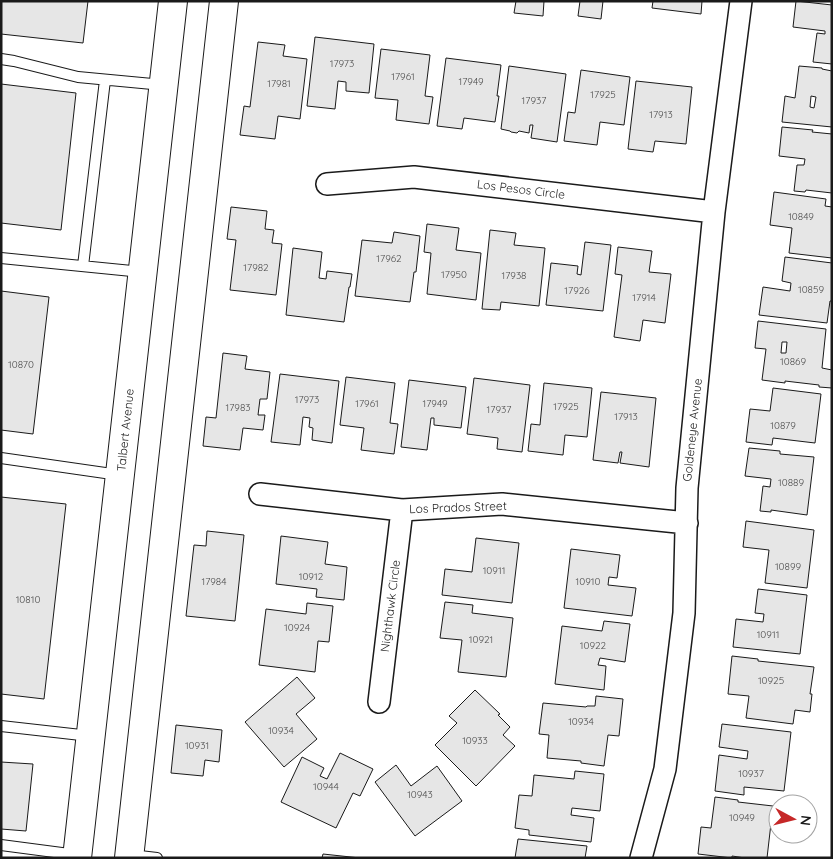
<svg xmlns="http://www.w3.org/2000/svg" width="833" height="859" font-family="Quicksand,sans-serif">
	<rect width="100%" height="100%" fill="#fff"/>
	<!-- building -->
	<path fill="#e6e6e6" stroke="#1a1a1a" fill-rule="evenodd" d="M1 1H88L83 43 1 34Z
		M516 1H544L543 16 514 13Z
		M580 1H603L601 19 578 16Z
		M653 1H702L701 14 652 8Z
		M796 1 832 5V64L813 62 817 33 825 34V31L793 27Z
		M315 37 374 44 369 93 346 91V82L338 81 335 109 307 106Z
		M258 42 285 45 283 56 307 59 300 119 278 116 275 139 240 135 244 106 250 107Z
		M381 49 430 55 425 96 433 97 429 124 396 120 398 100 375 98Z
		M446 58 501 65 497 96H499L495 122 464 118 462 129 437 126Z
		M509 66 566 74 557 142 531 138 533 125H530L529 133 519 131 517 133 511 132 510 131 501 129Z
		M799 66 822 68V69L832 71V127L782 122 785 96 795 98ZM811 96 816 97 814 108 810 107Z
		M581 70 630 77 624 125 600 122 597 145 564 141 568 112 575 113Z
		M636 81 692 87 686 144 655 141 653 152 628 149Z
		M1 84 76 93 61 230 1 223Z
		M782 127 813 130 812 132 832 134V193L806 190 805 192 794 191 797 165H804L805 159 779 156Z
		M774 192 826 199 825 206 832 207V258L789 253 792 228 770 225Z
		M231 207 267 211 265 229 274 230 272 243 282 244 276 295 230 290 236 240 227 239Z
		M427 224 459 228 456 250 481 253 476 300 427 294 431 253 424 252Z
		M490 230 516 233 514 245 545 248 539 306 501 302 500 310 482 309Z
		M394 232 420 236 416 272H414L410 302 355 296 362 240 392 243Z
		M585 242 611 245 603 311 546 305 551 263 578 266 577 274 581 275Z
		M618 247 652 251 649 272 671 274 665 323 643 320 640 341 614 337 622 275 615 274Z
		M293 248 322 252 319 278 326 279 327 271 352 274 350 287H349L344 322 286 315Z
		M785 257 832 263V301H830L827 323 759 315 763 287 790 291 791 283 782 281Z
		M1 291 49 297 33 434 1 430Z
		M758 321 826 329 822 368 832 370V388L819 387V385L785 381V383L762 380 766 349 755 348ZM782 342H787L786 353H781Z
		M223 353 247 356 245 369 270 372 267 399H260L258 415H265L263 430 243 428 240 450 203 446 206 417 216 418Z
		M280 374 339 381 332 443 312 440 313 428 309 427 310 418 303 417 300 445 271 442Z
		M346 377 395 383 390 423 398 424 394 454 361 450 364 428 340 425Z
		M474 378 530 385 522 452 497 449 498 438 467 434Z
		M409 380 466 387 461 428 434 425V418H431L427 450 401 447Z
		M544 383 592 388 587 437 565 435 563 455 528 451 531 424 540 425Z
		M773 388 821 394 815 443 773 438 772 445 746 442 750 409 770 411Z
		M601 392 656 398 649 467 620 463 622 452H620L618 463 593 460Z
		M749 448 780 451V454L814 457 807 515 771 510V512L760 511 763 486 770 487 771 479 745 476Z
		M1 497 66 504 44 699 1 694Z
		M746 521 814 530 807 588 765 583 769 550 743 547Z
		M207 531 244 535 235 621 186 616 194 545 206 546Z
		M281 536 328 542 325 564 347 567 344 600 316 597 317 589 276 584Z
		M476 538 519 543 512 603 442 595 445 569 472 572Z
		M571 549 620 555 617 578 609 577 608 585 636 588 632 616 564 608Z
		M758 589 807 595 800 654 733 647 736 619 763 622 764 614 755 613Z
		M445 602 473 605 472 613 513 618 506 677 458 672 462 640 440 638Z
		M307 603 333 606 329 642 318 641 315 672 259 665 266 609 306 614Z
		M604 621 630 624 625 662 600 658 598 665 606 666 604 690 555 684 562 626 602 631Z
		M732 656 758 659V661L814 667 810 694H812L810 712 795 710 793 724 746 718 749 696 728 694Z
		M297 677 315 698 296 714 317 739 284 767 245 722Z
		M475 690 500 714 498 715 510 727 503 735 515 746 476 786 435 745 457 723 449 716Z
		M596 696 623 699 619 736 608 735 604 766 581 763V761L547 758 549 735 539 734 543 703 586 707 587 706H595Z
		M722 724 791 732 784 791 744 787V795L715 791 719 755 747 759 748 751 719 747Z
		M176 725 222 730 219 762 205 760 203 776 171 773Z
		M340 753 373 769 360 796 353 793 336 828 281 802 302 757 324 768 320 776 327 779Z
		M1 762 33 764 26 831 1 829Z
		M396 765 411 786 437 766 462 801 415 836 375 782Z
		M575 771 604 774 600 811 572 808 571 815 594 818 591 842 529 835V830L515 828 519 795 532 796 534 775 574 779Z
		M715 797 738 800V802L773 806 767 858H745L732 856V858L698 854 701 827 711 828Z
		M518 839 587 846 585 858H515Z
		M323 854 360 858H322Z"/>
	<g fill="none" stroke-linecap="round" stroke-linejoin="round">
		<!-- service casing -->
		<g stroke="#1a1a1a" stroke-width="12">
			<path id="service" d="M1 59 14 61 78 77 163 85
				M1 258 142 272
				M83 266 105 80
				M1 458 119 475
				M1 726 90 736
				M1 845 77 855
				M131 855 157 858"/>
		</g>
		<!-- minor casing -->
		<g stroke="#1a1a1a" stroke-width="24">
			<path id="minor" d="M327 184 414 177 714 212
				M260 494 402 510 502 504 687 523
				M379 702 402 510
				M641 858 665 769 684 613 687 488 714 212 741 1"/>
		</g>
		<!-- primary casing -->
		<g stroke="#1a1a1a" stroke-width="30">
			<path id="primary" d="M77 858 173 1
				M129 858 224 1"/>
		</g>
		<!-- service -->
		<use href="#service" stroke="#fff" stroke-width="10"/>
		<!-- minor -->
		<use href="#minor" stroke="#fff" stroke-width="21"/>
		<!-- primary -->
		<use href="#primary" stroke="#fff" stroke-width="28"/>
	</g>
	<g text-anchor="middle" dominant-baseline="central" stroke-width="4" stroke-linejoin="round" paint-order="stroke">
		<!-- number labels -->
		<g font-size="10" fill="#4d4d4d">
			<text x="342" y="63">17973</text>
			<text x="403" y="76">17961</text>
			<text x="471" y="81">17949</text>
			<text x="279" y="83">17981</text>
			<text x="603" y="94">17925</text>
			<text x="534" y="100">17937</text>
			<text x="661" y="114">17913</text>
			<text x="801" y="216">10849</text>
			<text x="389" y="258">17962</text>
			<text x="256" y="267">17982</text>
			<text x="454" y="274">17950</text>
			<text x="514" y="275">17938</text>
			<text x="811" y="289">10859</text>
			<text x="577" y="290">17926</text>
			<text x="644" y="297">17914</text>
			<text x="793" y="361">10869</text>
			<text x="21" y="364">10870</text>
			<text x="307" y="399">17973</text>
			<text x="367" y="403">17961</text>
			<text x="435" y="403">17949</text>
			<text x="566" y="406">17925</text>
			<text x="238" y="407">17983</text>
			<text x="499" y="409">17937</text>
			<text x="626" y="416">17913</text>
			<text x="783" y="425">10879</text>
			<text x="791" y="482">10889</text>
			<text x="788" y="566">10899</text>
			<text x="494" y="570">10911</text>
			<text x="311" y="576">10912</text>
			<text x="214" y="581">17984</text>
			<text x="588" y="581">10910</text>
			<text x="28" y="599">10810</text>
			<text x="297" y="627">10924</text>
			<text x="768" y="634">10911</text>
			<text x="481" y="639">10921</text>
			<text x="593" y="645">10922</text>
			<text x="771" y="680">10925</text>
			<text x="581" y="721">10934</text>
			<text x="281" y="730">10934</text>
			<text x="475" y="740">10933</text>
			<text x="197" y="745">10931</text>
			<text x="751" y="773">10937</text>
			<text x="326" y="786">10944</text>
			<text x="420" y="794">10943</text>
			<text x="742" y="817">10949</text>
		</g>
		<!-- street labels -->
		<g font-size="12" fill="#1a1a1a" stroke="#fff">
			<text transform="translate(521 189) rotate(7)">Los Pesos Circle</text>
			<text transform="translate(125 430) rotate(-84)">Talbert Avenue</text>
			<text transform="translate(692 430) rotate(-84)">Goldeneye Avenue</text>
			<text transform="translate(458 507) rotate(-2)">Los Prados Street</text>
			<text transform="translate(390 606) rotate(-83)">Nighthawk Circle</text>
		</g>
	</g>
	<!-- border -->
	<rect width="833" height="859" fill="none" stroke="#1a1a1a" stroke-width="5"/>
	<!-- north arrow -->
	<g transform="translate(793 819) rotate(97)"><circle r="24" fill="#ffffff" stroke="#a3a3a3"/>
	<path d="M0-4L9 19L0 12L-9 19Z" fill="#c62828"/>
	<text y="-8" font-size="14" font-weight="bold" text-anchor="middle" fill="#1a1a1a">N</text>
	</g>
</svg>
